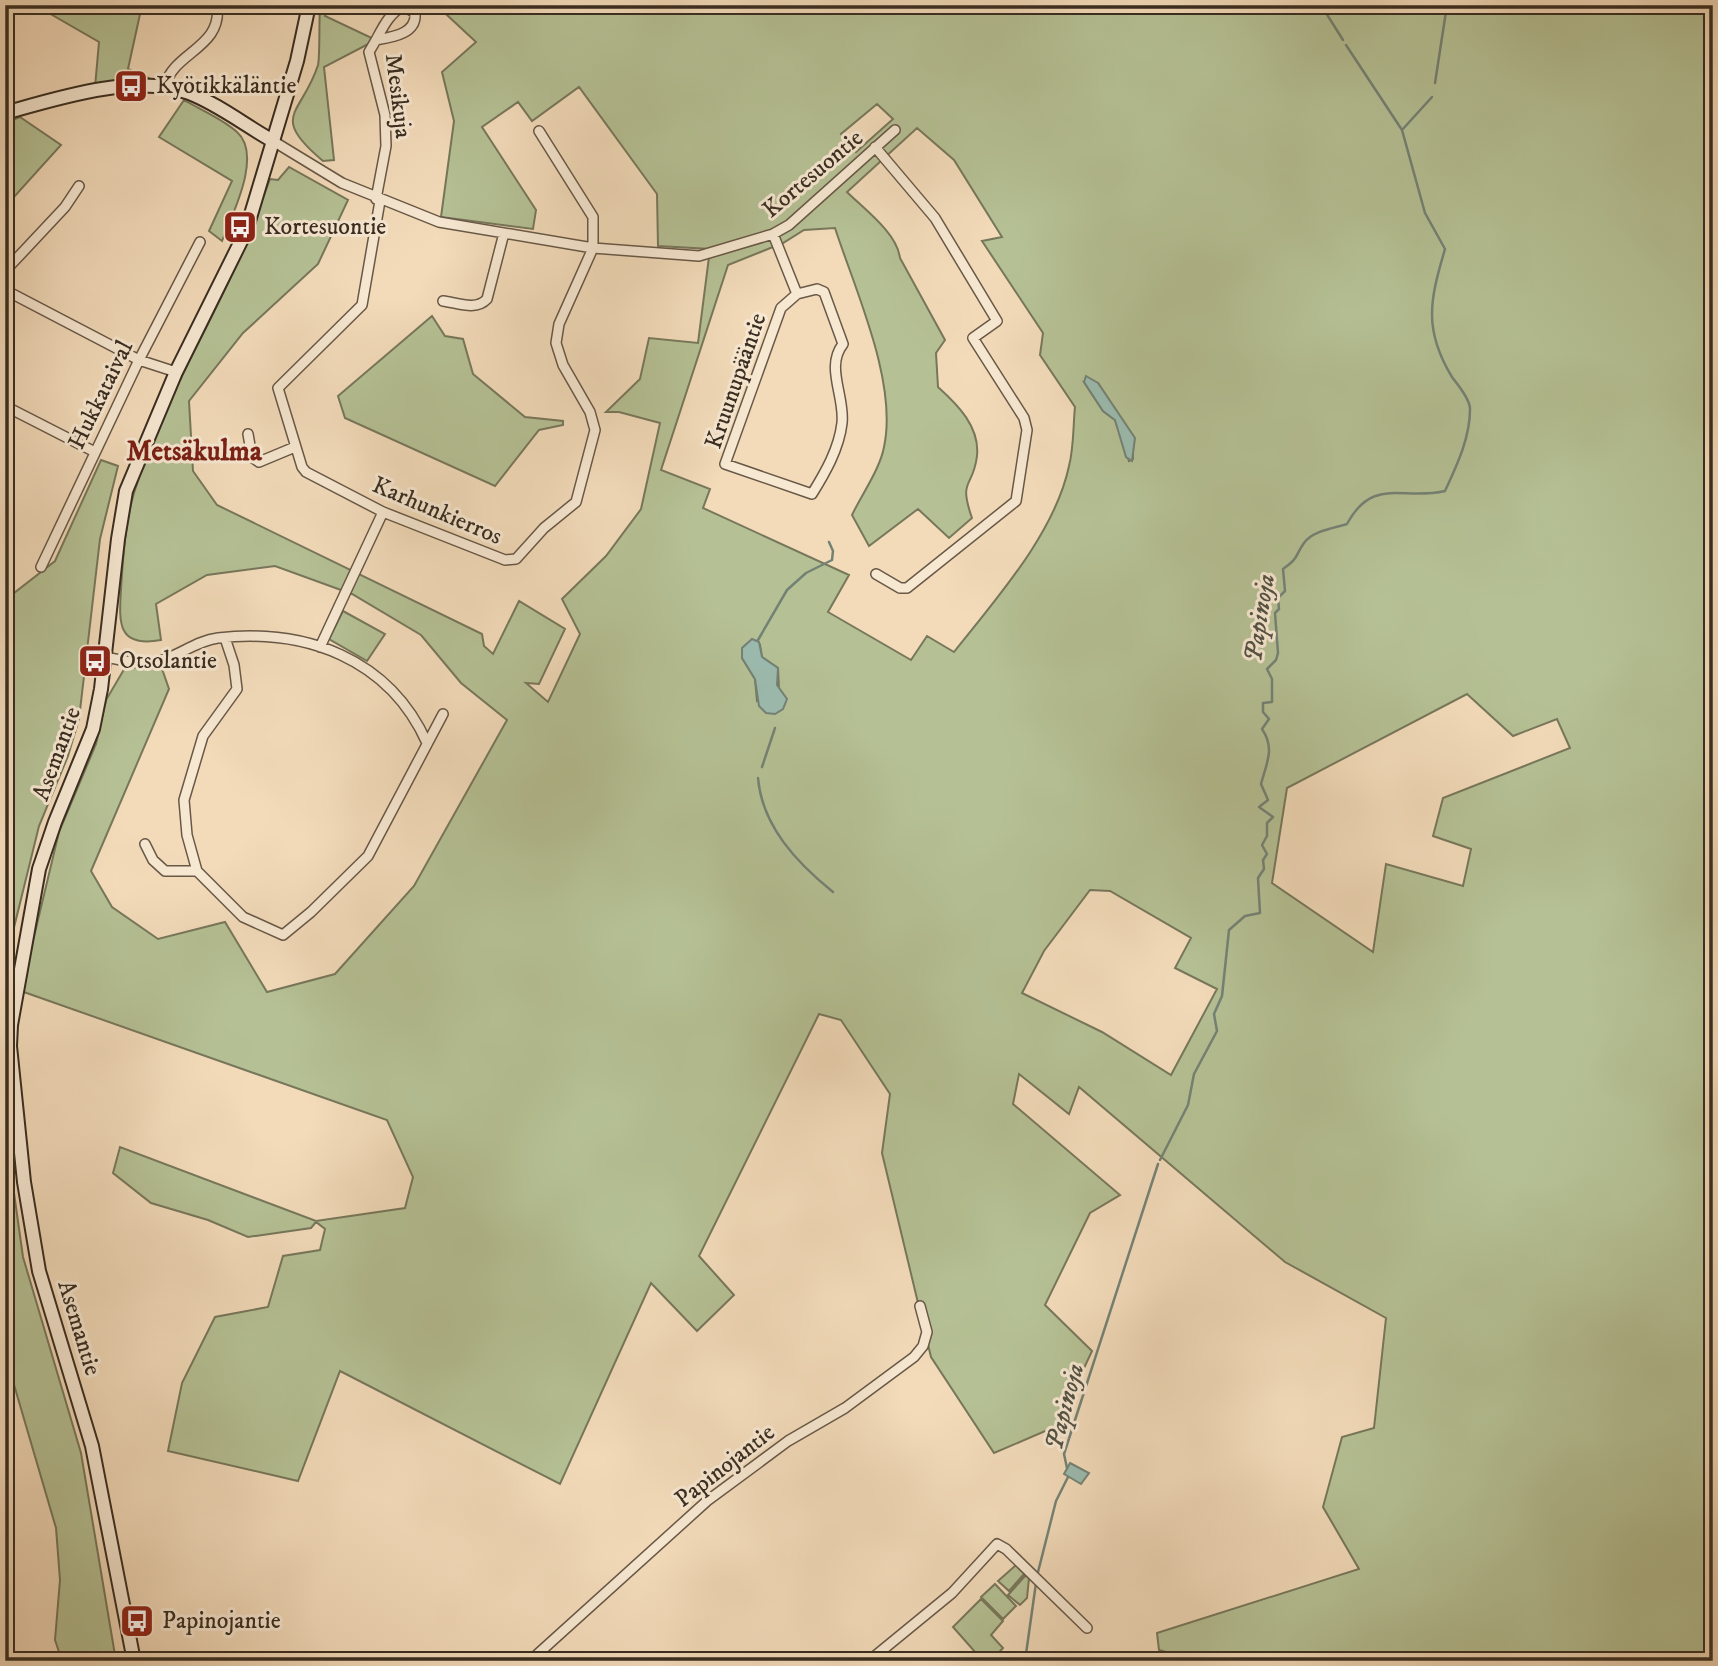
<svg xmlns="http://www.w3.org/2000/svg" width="1718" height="1666" font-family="'IM FELL DW Pica',serif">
	<rect width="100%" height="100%" fill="#f3dbba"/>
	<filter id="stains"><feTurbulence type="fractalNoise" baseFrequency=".00286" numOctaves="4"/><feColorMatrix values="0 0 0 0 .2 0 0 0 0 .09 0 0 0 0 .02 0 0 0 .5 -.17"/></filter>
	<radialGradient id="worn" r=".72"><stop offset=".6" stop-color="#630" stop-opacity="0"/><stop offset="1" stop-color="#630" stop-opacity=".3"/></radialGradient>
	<!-- green -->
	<path fill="#b5c195" stroke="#77775b" stroke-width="2" fill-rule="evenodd" d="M35 5H142L128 69 151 79 95 87 99 42Z
		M320 5H329L325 16 376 40 324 67 334 160 323 161C268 115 302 115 318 65 320 58 319 18 320 5Z
		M453 5H1713V1661H1198L1159 1650 1157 1633 1359 1569 1323 1507 1342 1437 1374 1428 1386 1318 1285 1262 1079 1087 1069 1114 1019 1074 1013 1104 1120 1195 1090 1213 1045 1305 1092 1351 1057 1426 994 1453 931 1357 882 1153 890 1094 841 1020 819 1014 699 1256 734 1295 697 1331 651 1283 560 1484 340 1371 298 1481 168 1451 182 1383 215 1317 268 1307 283 1256 320 1250 325 1229 316 1222 311 1228 248 1237 208 1220 151 1203 113 1173 120 1147 316 1221 405 1208 413 1177 387 1120 21 991 59 832 96 744 106 700 126 666H161L169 689 91 871 112 907 158 939 225 922 267 992 335 974 414 886 507 720 461 683 421 635 352 594 275 566 207 575 156 604 161 640C117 648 119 623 121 589 123 558 125 523 134 493 159 410 204 338 239 259 250 233 260 206 270 179L278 180 289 167 348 200 318 264 243 333 189 401 193 471 217 505 482 634 484 646 493 654 519 601 565 629 539 684 526 683 548 702 580 634 562 599 606 556 641 509 660 423 619 412H606L640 379 649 338 698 343 710 249 658 246 657 194 579 87 532 121 518 102 482 127 536 210 533 229 441 217 454 121 442 72 476 42 447 15ZM877 104 893 119 856 152 841 134ZM917 128 954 160 1002 237 982 241 1043 333 1040 355 1075 407C1073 426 1074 447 1069 466 1055 533 996 599 954 652L927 636 911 660 828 612 849 575 703 508 710 489 661 470 728 265 783 243 804 230 835 228C855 290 898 382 884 447 880 469 862 494 852 515L869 546 918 509 949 538 972 518C958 478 973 489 977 456 980 427 958 405 938 387L936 353 945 340 900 258C897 233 864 209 847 192ZM1084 382 1098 383 1133 436V459L1129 461 1115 420 1103 411ZM760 645 762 657 778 668 779 689 757 701 755 679 742 658ZM1467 694 1513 736 1557 719 1570 748 1443 798 1433 836 1471 849 1463 886 1386 864 1373 952 1272 883 1287 788ZM1090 890 1110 891 1191 938 1175 968 1217 989 1171 1075 1102 1032 1022 993 1044 951Z
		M184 100C201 110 223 119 237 132 263 155 232 215 222 241L209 231 232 181 159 137Z
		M20 117 61 145 5 207V123Z
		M432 316 445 336 463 339 473 374 525 417 563 421V425L539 430 495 486 345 418 338 396Z
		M101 460 118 466 100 539 79 719 68 756 39 826 5 964V589L14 593 55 561Z
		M343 611 385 634 367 661 329 639Z
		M5 1129 23 1257 81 1453 116 1661H62L55 1640 60 1580 56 1528 5 1354Z
		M1016 1565 1025 1573 1009 1591 998 1581Z
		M1026 1575 1029 1578 1027 1598 1020 1605 1008 1595Z
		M995 1584 1016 1606 1003 1619 981 1597Z
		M981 1599 1003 1621 991 1635 1003 1648 991 1661H983L953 1627Z"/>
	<!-- water -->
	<path fill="#9bbbaf" stroke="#748276" stroke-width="2" d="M1086 376 1098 383 1135 438 1132 461 1126 457 1115 420 1103 411 1084 382Z
		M752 639 759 642 762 657 778 668 777 685 787 699 783 709 775 714 766 713 759 706 755 679 742 658V648Z
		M1070 1463 1089 1473 1081 1484 1064 1474Z"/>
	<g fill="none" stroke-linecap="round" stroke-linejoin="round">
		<!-- stream -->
		<path stroke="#748276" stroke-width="2.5" d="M1321 5 1343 40
			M1435 83 1447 5
			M1402 130 1432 97
			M758 640 787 590 806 573 832 560 833 551 829 542
			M762 767 775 728
			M758 778C762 826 797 863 833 892
			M1160 1160 1188 1105 1194 1074 1217 1031 1214 1014 1222 996 1229 930 1245 916 1260 913 1258 878 1264 869 1263 860 1267 854 1262 845 1267 836V823L1273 817 1259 807 1268 800 1261 784C1267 762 1275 748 1262 729L1269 719 1263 712V703L1272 702V679L1267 669 1276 660 1278 653 1275 613 1279 609 1278 598 1285 591 1283 569C1300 557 1294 557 1304 543 1312 531 1334 528 1347 524 1373 476 1402 501 1445 491 1457 465 1470 438 1470 409 1470 399 1458 385 1452 377 1423 329 1430 300 1445 249L1425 213 1402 130 1346 45
			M1067 1468 1064 1454 1158 1164
			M1037 1576 1056 1501 1068 1477
			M1025 1661 1036 1583"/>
		<!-- street casing -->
		<g stroke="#685847" stroke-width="12">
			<path id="street" d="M165 86C173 52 223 48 217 5
				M273 141 342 183 439 222 593 248 699 256 773 234 789 225 895 130
				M875 147 935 218 997 321 973 338 1024 418 1027 430 1016 501 907 588H900L876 574
				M376 199 386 146 385 115 369 52 376 40C392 37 417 34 415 13L404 6C390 12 383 27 376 40
				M380 201 362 305 278 388 302 467 306 472 383 512 505 560 516 559 544 528 576 502 595 430 590 412 563 365 556 343 559 324 593 248V217L539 131
				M773 234 797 294 781 308 725 464 812 494C825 473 839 449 842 423 845 396 825 367 843 344L824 292 817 289 797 294
				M5 271 65 207 79 186
				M5 290 139 360 176 372
				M443 301C458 303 476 311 487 299L504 233
				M5 406 95 452
				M248 434 252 457 259 462 295 447
				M41 567 139 360 200 242
				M225 638 234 665 237 689 203 736 184 800 187 835 197 871 243 917 283 935 311 912 368 856 443 714
				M320 647 383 512
				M105 657C118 659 133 664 147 663 172 662 193 641 218 638 305 628 389 658 427 743
				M145 844 153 860 165 871H197
				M134 1658 163 1661
				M530 1661 707 1501 788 1441 845 1408 914 1357 923 1346 927 1332 920 1306
				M869 1661 952 1593 997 1544 1006 1549 1087 1628"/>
		</g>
		<!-- secondary casing -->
		<g stroke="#392d21" stroke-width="16">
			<path id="secondary" d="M5 113C58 98 136 73 189 93 218 104 246 126 273 141
				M134 1661 92 1446 39 1271 24 1182 10 1046 11 1025 39 869 55 822 93 729 101 689 118 539 126 491 176 372 246 231 297 61 309 5"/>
		</g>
		<!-- street -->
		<use href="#street" stroke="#f7e8d2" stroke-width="9"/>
		<!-- secondary -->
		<use href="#secondary" stroke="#f7e8d2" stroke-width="12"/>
	</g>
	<!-- icons -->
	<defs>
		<g id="bus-square" transform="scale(1.75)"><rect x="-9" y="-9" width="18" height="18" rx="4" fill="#8f2418" stroke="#f7e8d2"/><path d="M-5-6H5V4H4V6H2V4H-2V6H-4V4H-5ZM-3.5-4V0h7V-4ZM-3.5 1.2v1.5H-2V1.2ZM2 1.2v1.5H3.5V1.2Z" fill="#fff"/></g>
	</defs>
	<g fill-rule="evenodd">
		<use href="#bus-square" x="131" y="86"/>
		<use href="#bus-square" x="240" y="227"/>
		<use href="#bus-square" x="95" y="661"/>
		<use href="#bus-square" x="137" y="1621"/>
	</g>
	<g text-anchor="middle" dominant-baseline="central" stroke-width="6" stroke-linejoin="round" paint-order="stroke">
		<!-- poi labels -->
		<g font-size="24" fill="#392d21" stroke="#f7e8d2" text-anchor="start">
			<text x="156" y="86">Kyötikkäläntie</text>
			<text x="264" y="227">Kortesuontie</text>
			<text x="119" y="661">Otsolantie</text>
			<text x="162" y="1621">Papinojantie</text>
		</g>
		<!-- street labels -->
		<g font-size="24" fill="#392d21" stroke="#f7e8d2">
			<text transform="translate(398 96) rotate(83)">Mesikuja</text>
			<text transform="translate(813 174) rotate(-40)">Kortesuontie</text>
			<text transform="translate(736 381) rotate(-71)">Kruunupääntie</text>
			<text transform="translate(101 395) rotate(-64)">Hukkataival</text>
			<text transform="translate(437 511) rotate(23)">Karhunkierros</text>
			<text transform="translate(57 754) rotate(-70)">Asemantie</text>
			<text transform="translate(79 1328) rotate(73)">Asemantie</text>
			<text transform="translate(725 1466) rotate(-38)">Papinojantie</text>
		</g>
		<!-- water labels -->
		<g font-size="26" font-style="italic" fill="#525044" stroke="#f7e8d2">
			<text transform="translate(1260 618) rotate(-81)">Papinoja</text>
			<text transform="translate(1065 1407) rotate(-75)">Papinoja</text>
		</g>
		<!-- quarter labels -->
		<g font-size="28" font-weight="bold" fill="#7a1f14" stroke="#f7e8d2">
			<text x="194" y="451">Metsäkulma</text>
		</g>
	</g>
	<!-- margin -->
	<rect width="1718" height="1666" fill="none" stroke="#f3dbba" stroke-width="28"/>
	<rect x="7" y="7" width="1704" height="1652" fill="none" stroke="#392d21" stroke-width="3.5"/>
	<rect x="14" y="14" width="1690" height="1638" fill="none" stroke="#392d21" stroke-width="2"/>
	<rect width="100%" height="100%" filter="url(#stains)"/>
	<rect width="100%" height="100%" fill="url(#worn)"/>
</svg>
